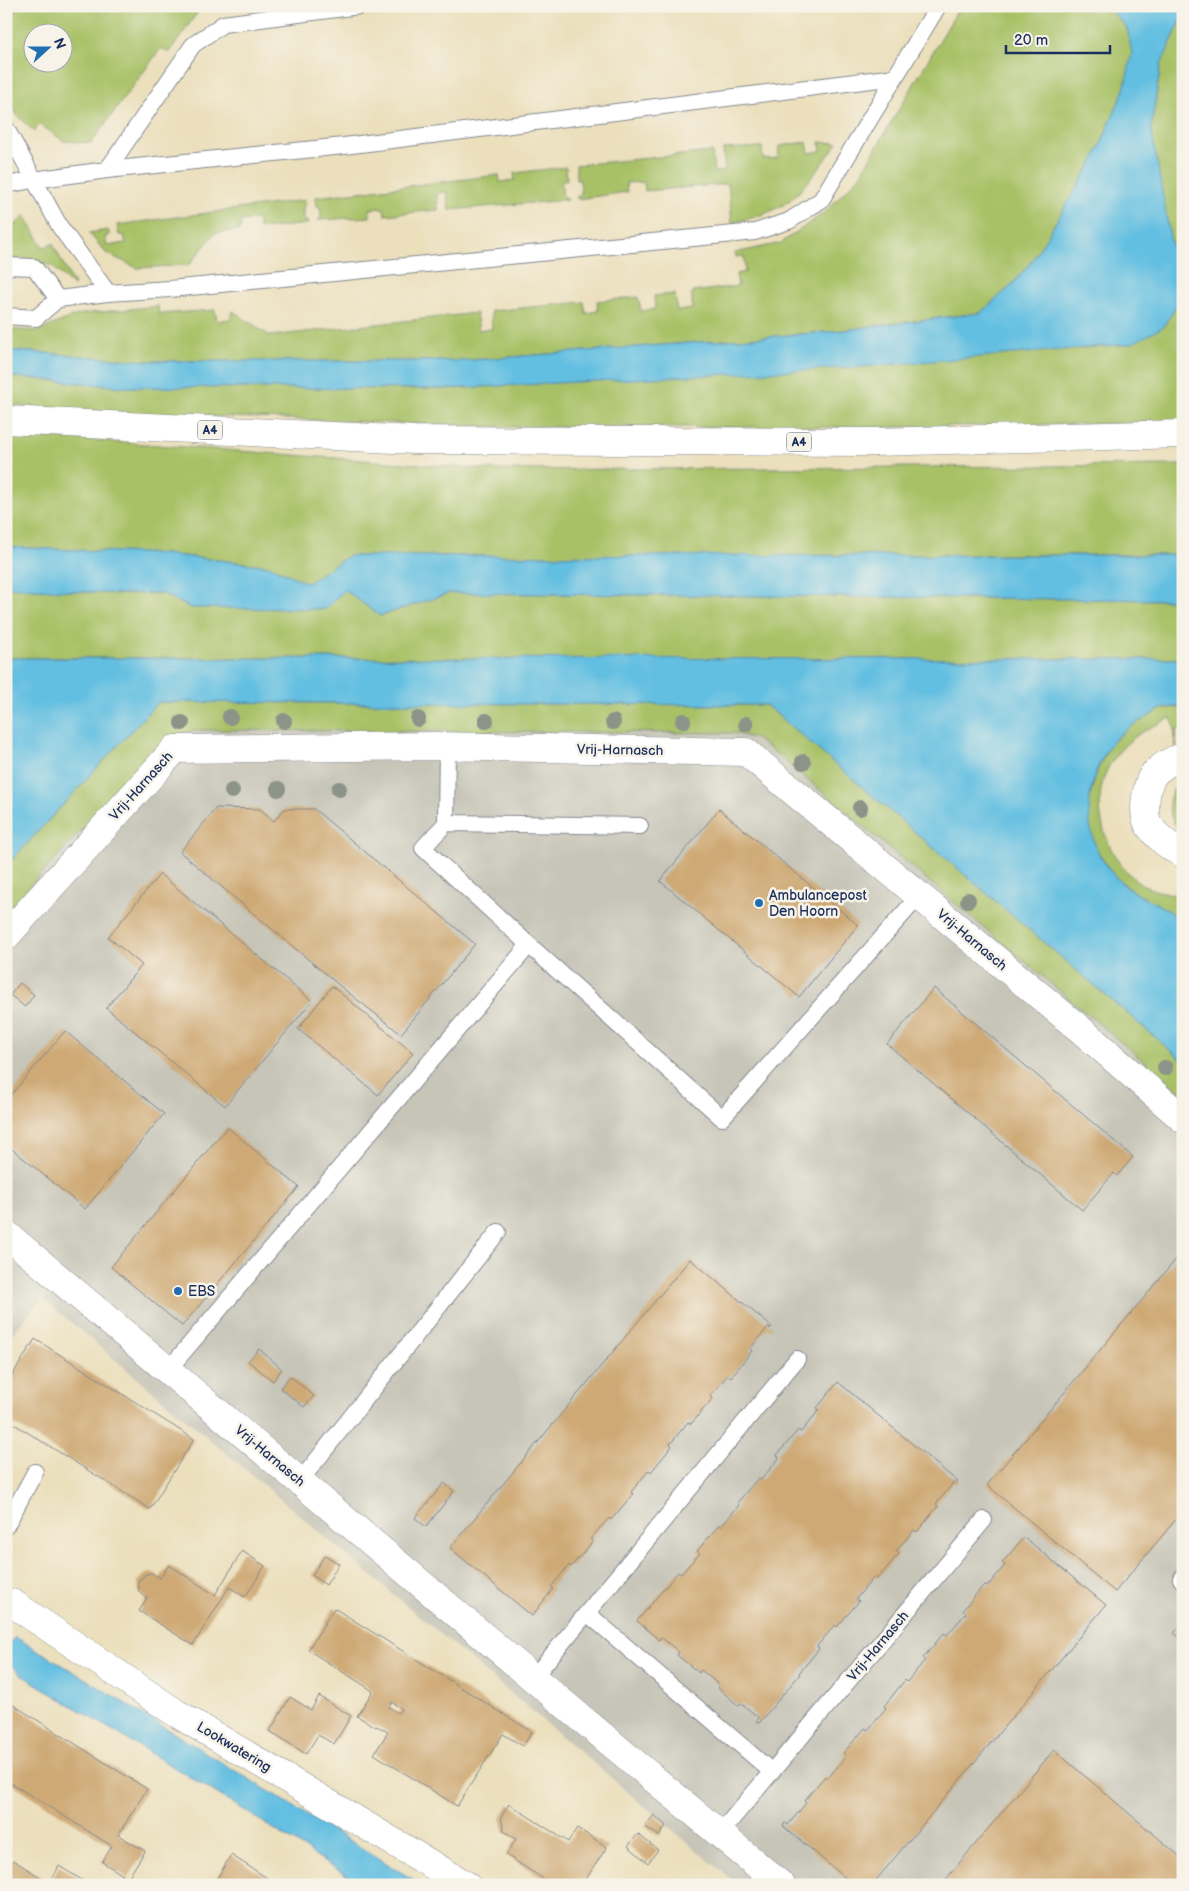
<svg xmlns="http://www.w3.org/2000/svg" width="1189" height="1891" font-family="'Balsamiq Sans',sans-serif">
	<rect width="100%" height="100%" fill="#f7f3e8"/>
	<filter id="ink" filterUnits="userSpaceOnUse"><feTurbulence type="fractalNoise" baseFrequency=".02" numOctaves="2"/><feDisplacementMap in="SourceGraphic" scale="10" xChannelSelector="R" yChannelSelector="G"/><feConvolveMatrix kernelMatrix="1 2 1 2 8 2 1 2 1" color-interpolation-filters="sRGB"/></filter>
	<filter id="wash" filterUnits="userSpaceOnUse"><feTurbulence type="fractalNoise" baseFrequency=".0096" numOctaves="4" result="noise"/><feDisplacementMap in="SourceGraphic" scale="20" xChannelSelector="R" yChannelSelector="G"/><feGaussianBlur stdDeviation="1.12" result="paint"/><feColorMatrix in="noise" values="0 0 0 0 0 0 0 0 0 0 0 0 0 0 0 0 0 1.4 0 .05"/><feComposite in="paint" operator="in"/></filter>
	<g filter="url(#wash)">
		<rect width="100%" height="100%" fill="#ebdfbc"/>
		<!-- industrial -->
		<path fill="#c6c5b8" d="M6 569 663 586 1183 1032V1885H738L42 1298 6 1342Z"/>
		<!-- green -->
		<path fill="#a8c166" stroke="#627862" fill-rule="evenodd" d="M20 6H202L169 53 161 48 91 143 64 141 39 124 34 132 17 115 6 92V22ZM62 32V62H32V32Z
			M960 6H1107L1127 28 1133 53 1124 90 1095 158 1032 261 1010 287 980 313 827 332 460 361H145L6 350V329L39 331 68 318 82 314 158 306 159 314 215 310 217 321 231 319 233 311 270 336 476 313 479 330 492 329 491 311 584 302 586 313 598 311 597 301 638 297 641 311 655 309 654 296 675 294 677 311 692 309V292L738 286 736 274 745 272 744 256 736 257 735 253 781 243 825 212 859 177Z
			M1183 16V422L896 427H504L120 413 6 405V376L123 387 443 389 1131 344 1164 212 1151 128 1161 64Z
			M807 142 809 153 821 151 820 142 838 143C823 161 804 192 783 205 767 214 750 219 732 223L728 184 645 191 644 182 626 183 627 192 577 199V196H581L580 180H576V165L712 152 714 172 725 171 723 149 762 147 763 159 778 158 779 146Z
			M566 167 567 180 561 181 563 198 566 197 567 200 449 210 447 192 437 193 438 210 385 215 384 208 370 209V217L318 220 321 219 320 207 317 206 316 197 499 175 500 182 515 180 514 173Z
			M305 200 306 205 303 206V220L307 221 308 224 259 229 258 219 241 221 240 230 215 233 189 265 137 268 106 253 89 233 108 230 110 235 105 237 107 246 126 243 124 235H119L117 225Z
			M25 215 43 247 53 244 74 285 73 286 52 266 30 260 6 259V241L13 238 10 228 16 224Z
			M6 434 499 470 1183 465V555L348 556 307 583 270 566 165 554 6 547Z
			M6 587 120 594 161 593 191 608 345 590 380 616 450 593 1183 600V659L6 658Z
			M158 702 766 705 1183 1061V1094L777 754 756 739 734 733 202 730C183 732 171 737 157 748L6 912V866Z
			M1183 707V728L1176 731V747L1174 725 1171 718C1148 728 1127 738 1113 760 1085 798 1105 866 1147 887 1157 892 1170 893 1180 896L1183 889V941L1181 927 1161 906 1135 893 1113 875 1095 848 1089 824V799L1097 771 1109 746 1129 727 1163 708Z
			M1183 781V832C1166 821 1163 792 1183 781Z"/>
		<!-- water -->
		<path fill="#63bfe1" stroke="#3f77a0" d="M1107 6H1183V16L1161 64 1151 128 1181 299 1163 327 1131 344 862 367 443 389 123 387 6 376V350L145 361H460L827 332 980 313 1010 287 1032 261 1095 158 1124 90 1132 53 1127 28Z
			M6 547 165 554 270 566 307 583 348 556 1183 555V600L450 593 380 616 345 590 325 609 191 608 161 593 120 594 6 587Z
			M6 658 1183 659V707C1177 707 1169 707 1164 708 1157 710 1150 716 1144 719 1131 726 1116 735 1108 748 1083 787 1081 840 1114 875 1120 882 1129 890 1137 894 1150 902 1170 907 1178 921 1187 934 1182 966 1181 981L1183 984V1061L766 705 158 702 6 866Z
			M15 1637 51 1658 422 1885H362L236 1805 23 1676 6 1660V1647Z"/>
		<g id="blocks">
			<!-- building -->
			<path fill="#cea975" fill-rule="evenodd" d="M6 273 10 274 8 299H6Z
				M216 808 260 809 274 821 284 809H314L475 944 401 1034 340 986 180 852Z
				M719 809 858 925 799 997 660 881Z
				M160 874 312 1001 225 1106 106 1008 142 965 108 937Z
				M20 983 34 995 25 1007 10 995Z
				M332 986 413 1053 378 1095 298 1029Z
				M934 988 1133 1157 1117 1176 1114 1173 1082 1210 887 1044Z
				M65 1031 164 1114 85 1209 6 1144V1101Z
				M227 1127 299 1187 182 1326 111 1267Z
				M1183 1251V1511L1115 1592 987 1485Z
				M690 1259 772 1327 770 1329 768 1327 750 1349 752 1351 731 1377 728 1375 710 1396 713 1398 691 1424 688 1422 670 1444 672 1446 651 1472 649 1470 631 1492 633 1494 611 1520 609 1518 590 1539 593 1541 571 1567 569 1565 551 1587 553 1589 532 1616 450 1548Z
				M35 1339 194 1439 150 1509 6 1419V1385Z
				M259 1349 282 1369 273 1381 248 1361Z
				M290 1376 314 1396 304 1407 280 1388Z
				M838 1382 958 1482 956 1484 954 1482 936 1504 938 1506 917 1532 914 1530 896 1551 899 1554 877 1579 874 1577 856 1599 859 1601 837 1627 835 1625 817 1646 819 1649 799 1673 800 1674 759 1723 756 1721 759 1718 741 1703 739 1706 717 1687 719 1685 701 1670 699 1673 677 1655 679 1652 661 1637 659 1640 637 1621 678 1572 681 1574 700 1553 697 1551 719 1525 721 1527 739 1505 737 1503 758 1478 761 1480 779 1458 777 1455 798 1430 801 1432 819 1410 817 1408Z
				M444 1483 454 1491 426 1527 415 1518Z
				M1024 1537 1106 1605 872 1885H854L783 1826 785 1823 788 1825 806 1803 804 1801 825 1776 828 1778 846 1756 843 1753 865 1728 868 1730 886 1708 884 1706 905 1680 907 1682 925 1660 923 1658 944 1633 947 1635 966 1613 963 1610 984 1585 987 1587 1005 1565 1002 1563Z
				M242 1551 265 1566 245 1597 229 1587 193 1645 139 1611 147 1598 139 1592 138 1581 146 1574 152 1573 160 1578 169 1565 215 1595Z
				M325 1555 339 1564 326 1585 312 1575Z
				M334 1608 532 1732 523 1746 503 1734 457 1806 374 1754 388 1732 377 1726 376 1727 357 1716 373 1691 308 1650ZM392 1702 402 1709 398 1713 389 1707Z
				M1183 1623V1641L1174 1633Z
				M319 1696 351 1716 334 1744 318 1735 306 1754 270 1731 290 1697 311 1710Z
				M7 1701 147 1789 118 1835 145 1851 128 1878 102 1862 112 1846 6 1780Z
				M1054 1750 1183 1859V1885H953L946 1879Z
				M509 1804 568 1842 577 1828 607 1847 582 1885H553L506 1855 516 1839 504 1831 501 1817Z
				M654 1815 666 1826 659 1836 645 1826Z
				M638 1834 658 1850 648 1863 628 1846Z
				M231 1855 278 1885H213Z
				M13 1860 50 1883 59 1866 90 1885H6V1871Z"/>
		</g>
	</g>
	<g filter="url(#ink)">
		<use href="#blocks" fill-opacity="0" stroke="#83878d" stroke-width="1"/>
		<g fill="none" stroke-linecap="round" stroke-linejoin="round">
			<!-- lane casing -->
			<g stroke="#83878d" stroke-width="18">
				<path id="lane" d="M6 128 60 227 108 293
					M107 170 193 45 223 24 359 6
					M6 185 33 180 107 170 344 146 895 77
					M6 266 34 267 58 299
					M6 316 36 318 58 299 108 293 170 289 755 232 789 221 821 200 938 6
					M447 746 446 823 640 826
					M529 945 722 1118 919 896
					M168 1370 529 945 423 848 446 823
					M300 1481 498 1232
					M6 1526 35 1472
					M1181 1579 1183 1576
					M587 1613 772 1772
					M533 1678 797 1359
					M720 1833 984 1520"/>
			</g>
			<!-- street casing -->
			<g stroke="#83878d" stroke-width="29">
				<path id="street" d="M1183 757C1171 760 1161 766 1153 775 1146 786 1142 812 1148 824 1157 838 1169 846 1183 854
					M6 936 175 749 433 746 746 752 1081 1030 1183 1119
					M6 1234 533 1678 781 1885
					M6 1603H12L176 1713 466 1885"/>
			</g>
			<!-- highway casing -->
			<g stroke="#83878d" stroke-width="29">
				<path id="highway" d="M6 420 414 440 874 442 1183 434"/>
			</g>
			<!-- lane -->
			<use href="#lane" stroke="#fff" stroke-width="16"/>
			<!-- street -->
			<use href="#street" stroke="#fff" stroke-width="28"/>
			<!-- highway -->
			<use href="#highway" stroke="#fff" stroke-width="28"/>
		</g>
		<!-- trees -->
		<g fill="#8c9389">
			<circle cx="230" cy="717" r="8"/>
			<circle cx="418" cy="719" r="8"/>
			<circle cx="284" cy="721" r="8"/>
			<circle cx="486" cy="721" r="8"/>
			<circle cx="683" cy="721" r="8"/>
			<circle cx="613" cy="722" r="8"/>
			<circle cx="182" cy="723" r="8"/>
			<circle cx="746" cy="724" r="8"/>
			<circle cx="803" cy="762" r="8"/>
			<circle cx="278" cy="789" r="8"/>
			<circle cx="339" cy="789" r="8"/>
			<circle cx="232" cy="791" r="8"/>
			<circle cx="860" cy="808" r="8"/>
			<circle cx="968" cy="900" r="8"/>
			<circle cx="1165" cy="1068" r="8"/>
		</g>
	</g>
	<!-- markers -->
	<g fill="#1f6fb2" stroke="#f7f3e8" stroke-width="2">
		<circle cx="759" cy="903" r="5"/>
		<circle cx="178" cy="1291" r="5"/>
	</g>
	<g text-anchor="middle" dominant-baseline="central" stroke-width="5" stroke-linejoin="round" paint-order="stroke">
		<!-- shield labels -->
		<g fill="#f7f3e8" stroke="#5d6a87" stroke-width="1">
			<rect x="197.5" y="420.5" width="25" height="19" rx="4"/>
			<rect x="786.5" y="432.5" width="25" height="19" rx="4"/>
		</g>
		<g font-size="12" font-weight="bold" fill="#1b2f5e">
			<text x="210" y="430">A4</text>
			<text x="799" y="442">A4</text>
		</g>
		<!-- street labels -->
		<g font-size="14" fill="#1b2f5e" stroke="#f7f3e8">
			<text transform="translate(620 750) rotate(1)">Vrij-Harnasch</text>
			<text transform="translate(141 786) rotate(-48)">Vrij-Harnasch</text>
			<text transform="translate(972 940) rotate(40)">Vrij-Harnasch</text>
			<text transform="translate(270 1456) rotate(40)">Vrij-Harnasch</text>
			<text transform="translate(878 1646) rotate(-50)">Vrij-Harnasch</text>
			<text transform="translate(234 1747) rotate(31)">Lookwatering</text>
		</g>
		<!-- poi labels -->
		<g font-size="14" fill="#1b2f5e" stroke="#f7f3e8" text-anchor="start">
			<text x="769" y="895">Ambulancepost<tspan x="769" dy="16">Den Hoorn</tspan></text>
			<text x="188" y="1291">EBS</text>
		</g>
	</g>
	<!-- margin -->
	<rect width="1189" height="1891" fill="none" stroke="#f7f3e8" stroke-width="25"/>
	<!-- north arrow -->
	<g transform="translate(48 48) rotate(69)"><circle r="24" fill="#f7f3e8" stroke="#9fa5b1"/>
	<path d="M0-4L9 19L0 12L-9 19Z" fill="#1f6fb2"/>
	<text y="-8" font-size="14" font-weight="bold" text-anchor="middle" fill="#1b2f5e">N</text>
	</g>
	<!-- scale -->
	<path d="M1006 45v8h104v-8" fill="none" stroke="#1b2f5e" stroke-width="2.5"/>
	<text x="1014" y="45" font-size="15" fill="#1b2f5e" stroke="#f7f3e8" stroke-width="4" paint-order="stroke">20 m</text>
</svg>
